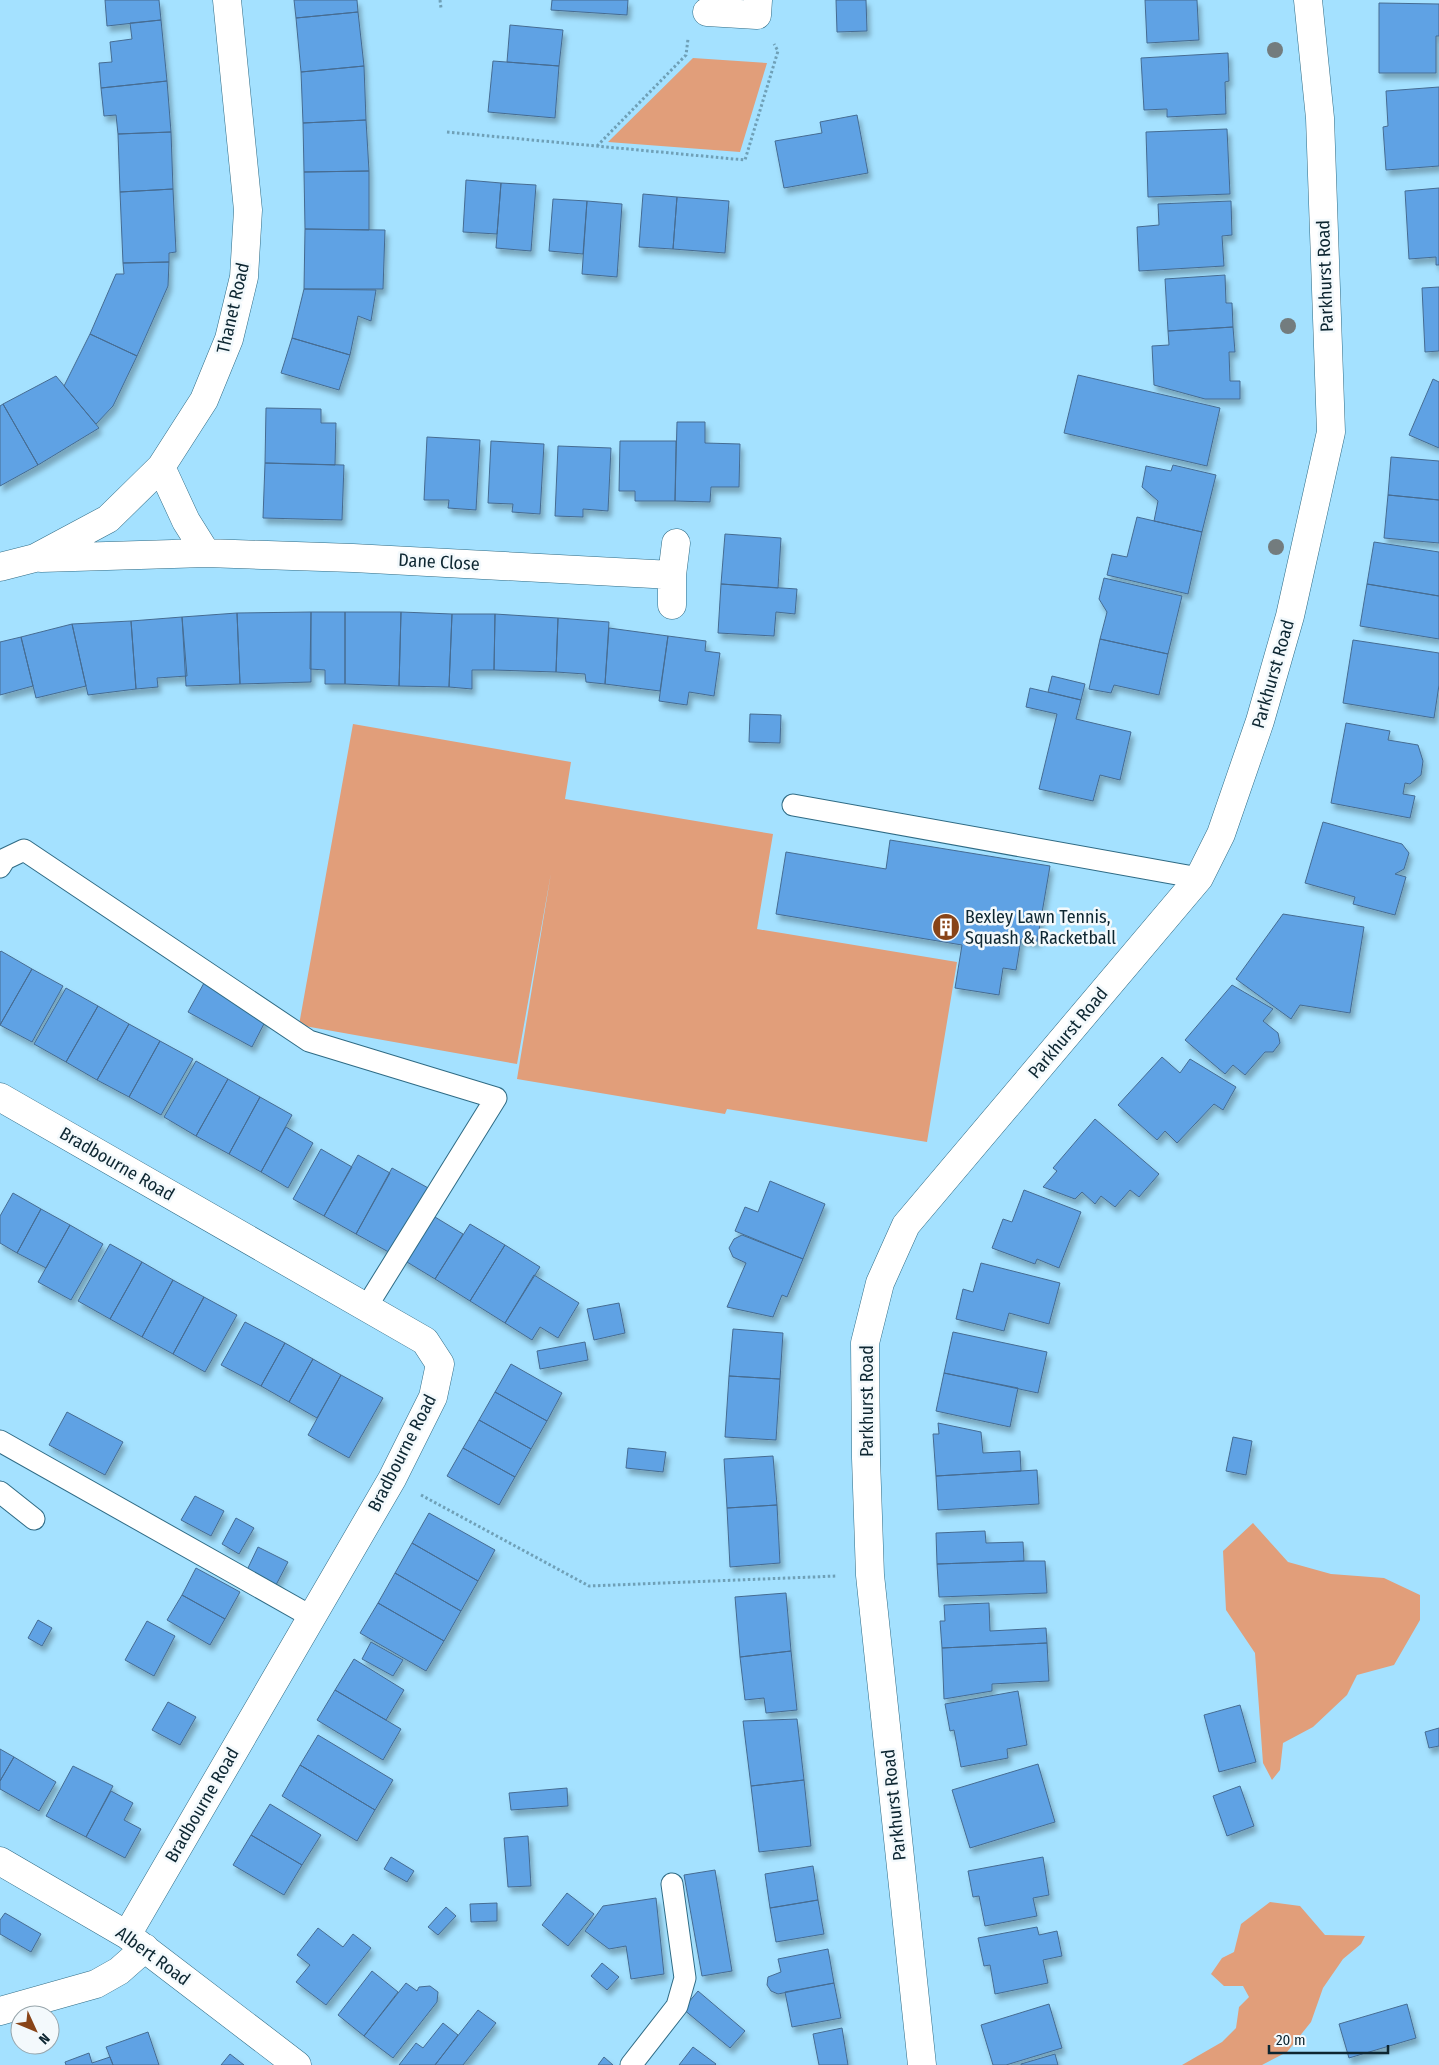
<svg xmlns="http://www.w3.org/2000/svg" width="1439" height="2065" font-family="'Fira Sans Condensed',sans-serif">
	<defs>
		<filter id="shadow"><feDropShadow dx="3" dy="5.5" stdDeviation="2.5" flood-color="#0004"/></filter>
	</defs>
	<rect width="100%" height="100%" fill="#a4e1ff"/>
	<!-- green -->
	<path fill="#e19e7a" d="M693 58 767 63 740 152 608 142Z
		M353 724 571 762 565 799 773 834 757 929 957 962 927 1142 727 1109 725 1114 517 1079 551 873 517 1064 299 1025Z
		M1253 1523 1288 1562 1331 1574 1384 1578 1420 1595V1620L1394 1665 1357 1675 1347 1695 1313 1727 1283 1743 1280 1770 1272 1780 1263 1763 1255 1653 1226 1610 1223 1551Z
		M1270 1902 1300 1906 1325 1935 1365 1936 1361 1944 1343 1959 1323 1988 1311 2022 1287 2052 1262 2065H1182L1222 2042 1236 2028 1239 2007 1249 1997 1243 1986H1224L1211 1974 1222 1958 1234 1952 1241 1924Z"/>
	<!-- building -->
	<path fill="#5ea2e4" stroke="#466c92" filter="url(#shadow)" d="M105 0H159L161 20 107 26Z
		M294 0H357L358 12 296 18Z
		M552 0H628L627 15 551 10Z
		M836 0H866L867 31 837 32Z
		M1145 0H1197L1199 40 1147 43Z
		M1379 3 1439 4V36H1436V73H1379Z
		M358 12 364 66 301 72 296 18Z
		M161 20 167 81 101 88 99 63 112 62 110 42 132 39 130 23Z
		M510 25 563 30 559 66 507 62Z
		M1228 53 1229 81 1225 82 1226 114 1167 117V109L1144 110 1141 58Z
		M493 61 559 66 555 118 488 112Z
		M364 66 366 120 303 123 301 72Z
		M167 81 171 132 118 134 116 115 104 116 101 88Z
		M1439 87V166L1386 170 1383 127 1388 126 1386 91Z
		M857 115 868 173 784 188 775 141 822 133 820 122Z
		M366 120 369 171 304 172 303 123Z
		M1227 129 1230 194 1148 197 1146 132Z
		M171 132 173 189 120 192 118 134Z
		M369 171V230L305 229 304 172Z
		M466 180 501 183 497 234 463 232Z
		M501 183 536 185 531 251 496 248Z
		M1439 188V265H1436V257L1409 259 1405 191Z
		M173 189 176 252 169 253V262L123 263 120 192Z
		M643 194 677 197 673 249 639 247Z
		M677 197 729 201 725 253 673 249Z
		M553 199 587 201 583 254 549 251Z
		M587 201 622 204 617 277 582 274Z
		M1231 201 1232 235 1222 236 1224 266 1139 271 1137 227 1159 225 1158 204Z
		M305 229 385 230 383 289H304Z
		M169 262 168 286 137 356 90 334 116 274H124L123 263Z
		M1225 275 1226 303H1232L1233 327 1168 331 1165 279Z
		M1439 287V351L1425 352 1422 288Z
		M304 289 376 290 371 321 358 316 350 355 292 338Z
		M1233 327 1235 352H1229L1230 381H1240V399H1205L1154 385 1152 346 1169 345 1168 331Z
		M90 334 137 356 113 406 96 424 64 386Z
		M292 338 350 355 339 390 281 373Z
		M1078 375 1220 408 1207 466 1064 433Z
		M56 376 99 428 38 465 3 404Z
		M1433 379 1439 382V448L1409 435Z
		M3 404 38 465 0 486V406Z
		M266 408 321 409V423H336L335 465 265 463Z
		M677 422H705V443L740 444 739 487H711L710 502 675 501Z
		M427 437 480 440 476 510 448 508 449 500H424Z
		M491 441 544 444 540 514 512 512 513 504 488 503Z
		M620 441H676L675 501H635V491H619Z
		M558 446 611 448 608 511 583 509V517L555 516Z
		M1391 457 1439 461V500L1388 495Z
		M265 463 344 465 342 520 263 518Z
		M1173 465 1216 475 1202 532 1154 521 1158 501 1142 487 1146 466 1171 471Z
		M1388 495 1439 500V543L1384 538Z
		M1137 517 1202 532 1188 594 1107 575 1112 554 1127 557Z
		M725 534 781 538 778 588 721 584Z
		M1374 542 1439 552V596L1367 584Z
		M1104 578 1182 596 1168 654 1100 639 1107 612 1099 599Z
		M721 584 797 589 795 614 776 612 774 636 718 633Z
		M1367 584 1439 596V639L1360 626Z
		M311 612V682L240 684 237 613Z
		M311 612H345V684H325V670L310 669Z
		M345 612H401L399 686 345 684Z
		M401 612 452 614 449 687 399 686Z
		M237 613 240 684 186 686 182 617Z
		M452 614H495L494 670H472V689L449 687Z
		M495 614 558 618 556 672 494 670Z
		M182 617 187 676 157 678 158 687 136 689 131 621Z
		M558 618 609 622 605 684 586 682 585 674 556 672Z
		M131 621 136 689 88 695 72 624Z
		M72 624 86 686 36 698 21 637Z
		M609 628 668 636 660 691 605 684Z
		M668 636 706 641 705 651 720 653 714 696 689 692 687 705 659 701Z
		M21 637 33 686 0 695V642Z
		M1100 639 1168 654 1159 695 1114 685 1111 693 1089 689Z
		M1353 640 1439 653V685L1434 718 1343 703Z
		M1052 676 1085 684 1081 700 1048 692Z
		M1030 688 1081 700 1076 719 1131 732 1120 780 1100 775 1093 801 1039 789 1057 714 1026 707Z
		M750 714 781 715 780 743 749 742Z
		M1346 723 1390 731 1388 740 1418 745 1423 761 1421 775 1410 784 1405 783 1403 794 1415 796 1410 818 1331 803Z
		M1323 822 1402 844 1409 853 1404 869 1395 874 1406 877 1395 915 1353 904 1355 897 1305 883Z
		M890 840 1050 866 1037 942 1021 939 1016 970 1003 968 999 995 955 988 962 945 776 914 786 852 886 869Z
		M1283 914 1364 927 1350 1013 1300 1005 1291 1019 1236 979Z
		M1 951 32 969 0 1025V952Z
		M32 969 63 986 32 1042 0 1025Z
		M204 983 267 1018 252 1047 188 1012Z
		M1232 985 1273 1009 1263 1021 1278 1033 1280 1043 1273 1052H1265L1245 1075 1233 1065 1225 1074 1185 1040Z
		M66 988 98 1006 66 1062 34 1044Z
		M98 1006 129 1024 97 1080 66 1062Z
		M129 1024 160 1041 129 1097 97 1080Z
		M160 1041 193 1059 161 1115 129 1097Z
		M1162 1057 1180 1073 1190 1059 1236 1087 1223 1110 1214 1104 1177 1143 1165 1131 1157 1140 1118 1105Z
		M196 1061 228 1079 196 1136 164 1117Z
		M228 1079 260 1097 229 1154 196 1136Z
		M260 1097 292 1115 261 1172 229 1154Z
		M1095 1119 1159 1174 1139 1197 1130 1190 1115 1207 1101 1196 1095 1204 1082 1192 1075 1199 1043 1187 1057 1171 1053 1168Z
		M286 1127 313 1143 288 1188 261 1172Z
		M321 1149 352 1167 324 1216 293 1199Z
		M358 1155 390 1173 356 1234 324 1216Z
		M392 1168 430 1189 394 1255 356 1234Z
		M770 1181 825 1204 803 1259 735 1231 745 1207 758 1212Z
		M1024 1190 1081 1212 1059 1268 1037 1259 1035 1264 992 1248 1003 1219 1012 1222Z
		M13 1193 41 1209 17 1253 0 1243V1216Z
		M41 1209 70 1225 46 1268 17 1253Z
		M430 1214 463 1234 435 1279 402 1259Z
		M470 1224 505 1245 470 1301 435 1279Z
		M70 1225 103 1244 71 1300 38 1282Z
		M742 1235 803 1259 787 1297 782 1295 773 1317 727 1307 746 1263 733 1257 729 1248 734 1239Z
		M110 1244 142 1262 110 1319 78 1301Z
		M505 1245 540 1267 505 1323 470 1301Z
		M142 1262 173 1280 142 1337 110 1319Z
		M981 1263 1060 1283 1049 1324 1009 1313 1004 1331 956 1319 963 1289 973 1292Z
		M534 1275 579 1303 558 1338 540 1327 532 1340 505 1323Z
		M173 1280 204 1297 173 1354 142 1337Z
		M204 1297 237 1315 205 1372 173 1354Z
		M619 1303 625 1333 594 1340 587 1309Z
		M245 1322 285 1343 261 1386 221 1365Z
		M733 1329 783 1333 780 1379 729 1376Z
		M953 1332 1047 1352 1038 1393 944 1373Z
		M585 1342 588 1360 540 1369 537 1351Z
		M285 1343 313 1359 289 1402 261 1386Z
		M313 1359 341 1375 317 1418 289 1402Z
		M511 1364 562 1393 547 1421 495 1392Z
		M944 1373 1018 1388 1010 1427 936 1411Z
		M341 1375 383 1398 349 1458 308 1435Z
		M729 1376 780 1379 776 1440 725 1437Z
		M495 1392 547 1421 531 1449 479 1420Z
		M67 1412 123 1442 105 1475 49 1445Z
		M479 1420 531 1449 515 1477 463 1448Z
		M938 1423 981 1432 983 1453 1020 1451 1021 1471 936 1476 933 1434H939Z
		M1233 1437 1252 1441 1246 1475 1226 1471Z
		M463 1448 515 1477 499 1505 447 1476Z
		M628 1448 666 1452 663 1472 626 1468Z
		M773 1456 777 1505 727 1508 724 1459Z
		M1037 1470 1039 1504 938 1510 936 1476Z
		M195 1496 224 1511 211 1536 181 1520Z
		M777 1505 780 1563 730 1567 727 1508Z
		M429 1513 495 1550 478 1581 412 1543Z
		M236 1518 254 1528 239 1554 222 1544Z
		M985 1531 986 1543 1023 1542 1024 1561 937 1564 936 1533Z
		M412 1543 478 1581 461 1611 395 1573Z
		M258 1547 288 1562 276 1585 247 1570Z
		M1024 1561H1045L1047 1593 939 1597 937 1564Z
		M196 1568 240 1592 225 1619 182 1595Z
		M395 1573 461 1611 444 1641 378 1603Z
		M786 1593 791 1651 740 1657 735 1597Z
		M182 1595 225 1619 210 1645 167 1620Z
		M378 1603 444 1641 426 1671 360 1633Z
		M989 1603 990 1631 1046 1628 1047 1643 942 1648 940 1621H945L944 1605Z
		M38 1620 52 1628 42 1646 28 1638Z
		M147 1621 175 1636 154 1676 125 1660Z
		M371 1642 403 1660 393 1676 362 1659Z
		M1047 1643 1049 1681 992 1684V1691L944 1699 942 1648Z
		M791 1651 797 1710 766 1713 764 1698 745 1700 740 1657Z
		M354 1659 404 1690 386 1720 335 1690Z
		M335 1690 401 1729 383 1760 317 1720Z
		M1018 1691 1027 1745 1007 1749 1008 1758 961 1767 954 1730 950 1731 945 1704Z
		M168 1702 196 1717 180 1745 152 1730Z
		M1240 1705 1256 1762 1219 1772 1204 1715Z
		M797 1719 804 1780 751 1786 743 1721Z
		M1439 1728V1746L1429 1748 1425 1732Z
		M318 1735 393 1780 375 1810 300 1765Z
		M0 1749 14 1757 0 1781Z
		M14 1757 56 1782 39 1811 0 1789V1781Z
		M1038 1764 1055 1822 970 1848 952 1790Z
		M300 1765 375 1810 357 1841 282 1796Z
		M73 1766 113 1786 86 1837 46 1816Z
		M804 1780 811 1846 759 1852 751 1786Z
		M1240 1786 1254 1826 1227 1836 1213 1796Z
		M567 1788 568 1806 511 1810 509 1793Z
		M111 1791 133 1803 124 1820 141 1829 125 1858 86 1837Z
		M270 1804 321 1835 302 1865 251 1835Z
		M251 1835 302 1865 284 1895 233 1865Z
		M528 1836 531 1886 508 1887 504 1838Z
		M391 1857 414 1871 407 1882 384 1869Z
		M1043 1857 1049 1895 1033 1898 1037 1916 985 1926 979 1896 973 1897 968 1871Z
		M813 1866 818 1900 770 1908 765 1874Z
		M715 1870 732 1971 702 1976 684 1875Z
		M567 1893 594 1914 568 1946 542 1925Z
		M656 1898 664 1974 631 1979 626 1946 609 1949 585 1931 603 1906Z
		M818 1900 824 1934 776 1942 770 1908Z
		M497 1903V1921L471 1922 470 1904Z
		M446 1907 456 1916 438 1935 428 1927Z
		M5 1913 41 1934 31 1952 0 1934V1920Z
		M1037 1927 1039 1935 1057 1931 1062 1956 1043 1960 1048 1983 995 1994 990 1965 984 1966 978 1938Z
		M318 1928 343 1947 353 1934 371 1948 326 2005 296 1982 310 1965 297 1955Z
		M828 1949 834 1983 778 1994 771 1991 767 1985 768 1977 781 1972 778 1959Z
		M602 1963 619 1977 607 1990 591 1976Z
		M372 1971 398 1992 364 2036 338 2015Z
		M406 1983 417 1991 419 1987 430 1986 438 1992 437 2002 393 2058 364 2036Z
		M834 1983 841 2018 792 2027 785 1992Z
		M698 1991 745 2031 730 2048 683 2009Z
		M1049 2004 1062 2048 1006 2065H993L981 2025Z
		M1407 2004 1416 2038 1349 2058 1339 2024Z
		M478 2010 496 2023 463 2065H435Z
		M443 2023 458 2035 435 2065H399L416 2043 423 2048Z
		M842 2028 848 2065H819L813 2034Z
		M148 2032 159 2065H113L106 2047Z
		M693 2047 716 2064 715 2065H679Z
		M89 2053 92 2063 110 2057 113 2065H66L65 2062Z
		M230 2054 244 2065H221Z
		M1055 2054 1058 2065H1021V2064Z
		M604 2057 613 2065H598Z"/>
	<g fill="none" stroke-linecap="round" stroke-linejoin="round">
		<!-- service casing -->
		<g stroke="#2f6b85" stroke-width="23">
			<path id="service" d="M793 805 1199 878
				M0 867 5 859 24 850 309 1041 496 1098 367 1306
				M0 1441 312 1617
				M0 1492 34 1519
				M631 2065 677 2006 685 1978 672 1884"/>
		</g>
		<!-- minor casing -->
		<g stroke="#2f6b85" stroke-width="29">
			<path id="minor" d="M707 12 757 15 758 0
				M161 467 186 521 206 553
				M41 558 206 553 353 558 672 575 676 543
				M0 567 35 558 108 519 161 467 204 400 229 339 244 277 248 210 227 0
				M672 605V575
				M0 1097 425 1341 440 1364 433 1397 392 1479 127 1935
				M0 1861 127 1935 297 2065
				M0 2011 96 1984 119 1971 145 1948
				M922 2065 870 1575 866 1458 865 1343 880 1283 906 1225 1199 878 1221 834 1260 721 1290 616 1331 432 1320 118 1308 0"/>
		</g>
		<!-- path -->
		<path stroke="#6fa0b7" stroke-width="3" stroke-dasharray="2.5 2.5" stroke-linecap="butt" d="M440 0 441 8
			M447 132 745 160 778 51 774 44
			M597 146 686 55 688 39
			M421 1495 589 1586 837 1576"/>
		<!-- service -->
		<use href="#service" stroke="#fff" stroke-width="21"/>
		<!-- minor -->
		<use href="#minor" stroke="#fff" stroke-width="28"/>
	</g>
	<!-- trees -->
	<g fill="#737c7e">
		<circle cx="1275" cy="50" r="8"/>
		<circle cx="1288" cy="326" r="8"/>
		<circle cx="1276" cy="547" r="8"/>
	</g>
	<!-- icons -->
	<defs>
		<g id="building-disc" transform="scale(1.4375)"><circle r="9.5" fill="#884418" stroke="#f3f9fc"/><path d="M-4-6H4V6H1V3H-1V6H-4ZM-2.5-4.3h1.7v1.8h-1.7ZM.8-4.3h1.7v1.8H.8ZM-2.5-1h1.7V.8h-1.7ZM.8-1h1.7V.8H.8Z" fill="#fff"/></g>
	</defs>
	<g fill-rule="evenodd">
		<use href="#building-disc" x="946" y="927"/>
	</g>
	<g text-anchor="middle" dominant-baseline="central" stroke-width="5" stroke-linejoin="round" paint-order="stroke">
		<!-- street labels -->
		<g font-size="18" fill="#0d2631" stroke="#f3f9fc">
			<text transform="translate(1325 276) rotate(-92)">Parkhurst Road</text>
			<text transform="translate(233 308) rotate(-77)">Thanet Road</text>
			<text transform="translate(439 562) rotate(3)">Dane Close</text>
			<text transform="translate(1273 674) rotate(-74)">Parkhurst Road</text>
			<text transform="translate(1068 1033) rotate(-50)">Parkhurst Road</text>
			<text transform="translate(117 1164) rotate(30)">Bradbourne Road</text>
			<text transform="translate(867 1401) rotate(-90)">Parkhurst Road</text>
			<text transform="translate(402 1453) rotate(-63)">Bradbourne Road</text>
			<text transform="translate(202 1805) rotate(-60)">Bradbourne Road</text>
			<text transform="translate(894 1805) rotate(-96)">Parkhurst Road</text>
			<text transform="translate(153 1956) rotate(36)">Albert Road</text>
		</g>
		<!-- poi labels -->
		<g font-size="18" fill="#0d2631" stroke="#f3f9fc" text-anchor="start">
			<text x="965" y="917">Bexley Lawn Tennis,<tspan x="965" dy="21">Squash &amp; Racketball</tspan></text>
		</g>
	</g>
	<!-- north arrow -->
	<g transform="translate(35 2030) rotate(134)"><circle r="24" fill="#f3f9fc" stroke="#97a5ab"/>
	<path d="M0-4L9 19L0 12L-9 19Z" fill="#884418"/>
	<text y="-8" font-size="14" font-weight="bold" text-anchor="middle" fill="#0d2631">N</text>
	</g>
	<!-- scale -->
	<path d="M1269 2045v8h119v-8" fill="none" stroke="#0d2631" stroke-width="2.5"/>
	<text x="1276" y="2045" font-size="15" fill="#0d2631" stroke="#f3f9fc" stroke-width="4" paint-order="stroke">20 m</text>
</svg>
